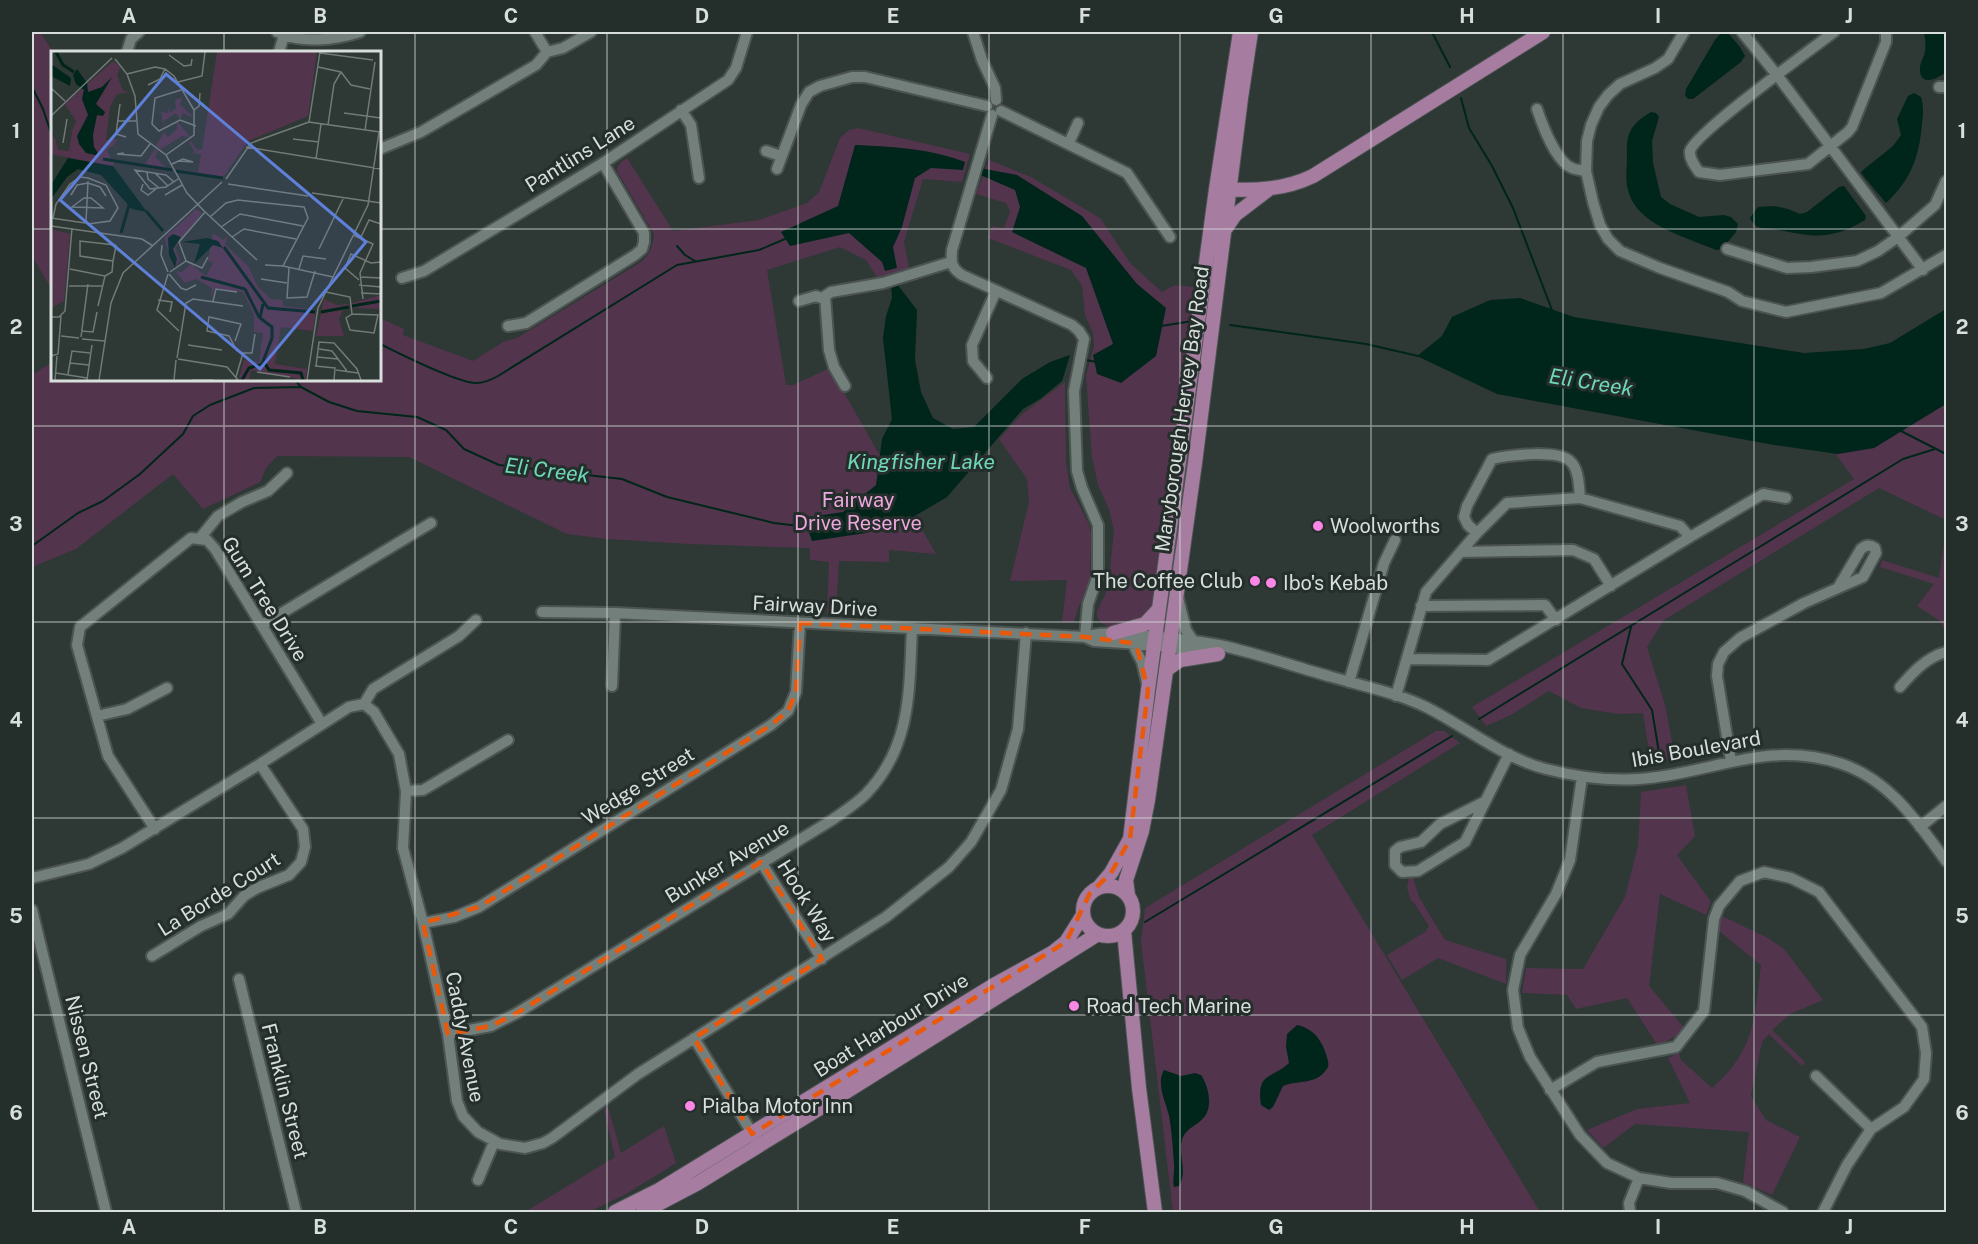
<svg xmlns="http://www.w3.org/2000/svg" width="1978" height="1244" font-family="'Public Sans',sans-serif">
	<rect width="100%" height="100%" fill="#2e3834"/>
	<!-- green -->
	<path fill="#52354c" d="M32 32H40L53 52 52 290 32 256Z
		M858 128 970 154 962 182 923 179 904 242 909 268 878 279 866 260 840 247 767 270 786 385H793L830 368 936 554 889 550V562L839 561 836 614 827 613 829 562 810 560V548L689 544 607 539 567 534 409 457 277 456 266 468 260 482 203 509 173 474 76 549 32 567V375L52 362V380H380V318L404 329 403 335 473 361 503 342 517 338 641 262C650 254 653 246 654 234L617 171C617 164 622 161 627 158L673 231 759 220 807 203 819 192 840 138 849 130Z
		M989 160 1031 177 1100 218 1131 264 1162 292 1175 285 1194 287 1155 601 1149 615 1117 628 1102 624 1097 617V611L1105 595 1109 579 1114 531 1109 509 1098 485 1092 457 1086 376 1094 346 1093 333 1085 315 1082 286 1071 270 988 238 992 226 1004 228 1010 211 1006 203 976 194Z
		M1065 382 1066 462 1070 488 1089 524 1091 534 1090 582 1078 608 1074 622 1062 623 1067 580 1010 581 1029 502 1027 479 999 439 1021 415Z
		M1946 403V520L1879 488 1664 620 1647 647 1665 705 1675 757 1651 763 1643 713 1618 714 1581 708 1549 691 1511 715 1486 726 1472 707 1854 479 1835 453 1874 448Z
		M1946 527V633L1940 621 1917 606 1934 584 1880 567 1882 560 1939 578Z
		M1436 731H1444L1460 743 1312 835 1540 1212H1173L1141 942 1145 908Z
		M1686 785 1695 836 1677 855 1711 902 1706 915 1660 894 1649 986 1686 1030 1658 1046 1627 998 1576 1009 1567 995 1522 993 1526 968 1583 969 1625 897 1638 846 1641 792Z
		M1409 877 1413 878 1419 897 1445 940 1506 959V984L1438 958 1402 980 1387 955 1425 932 1429 926 1414 903 1411 901 1407 888Z
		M1722 916 1768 938 1784 949 1823 1000 1790 1014 1772 1030 1805 1062 1802 1066 1769 1034 1762 1042 1751 1096 1766 1120 1800 1137 1772 1195 1743 1182 1749 1132 1635 1124 1603 1148 1587 1130 1637 1109 1690 1103 1668 1058 1679 1053 1681 1060 1712 1088C1755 1051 1755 1017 1761 965L1719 931Z
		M608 1107 621 1153 664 1126 676 1163 626 1194 589 1212H525L615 1157 604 1110Z"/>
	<!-- water -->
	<path fill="#00251b" d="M1727 32 1740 47 1745 56 1741 62 1693 99H1688L1685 95 1686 89 1715 40 1721 33Z
		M1924 32H1946V72C1939 78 1921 87 1920 71 1919 64 1924 58 1925 51 1926 45 1925 38 1924 32Z
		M1914 93 1921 97C1924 107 1923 114 1922 124 1919 157 1911 180 1886 203L1861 173 1863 170 1893 146 1901 135 1897 119 1908 96Z
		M1651 112 1656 113 1659 117 1652 141 1653 163 1661 197 1670 204 1699 217 1724 215 1731 217 1738 224 1736 232 1722 249 1716 250C1686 237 1636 225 1628 190 1625 180 1627 167 1627 157 1626 133 1630 125 1651 112Z
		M855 145C894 147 928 148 965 162L963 170 931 168 915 178 902 227 893 247 897 268 885 271 882 262 849 233 790 246 781 232 838 206Z
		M980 168 1017 175 1082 216 1137 284 1166 308 1156 356 1121 383 1097 374 1093 355 1113 344 1086 268 1012 232 1020 207 1015 190 978 174Z
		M1844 186 1866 216 1865 220C1829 242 1812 236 1773 229 1762 228 1755 229 1750 218L1758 207 1774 206 1788 209 1800 214 1807 212 1839 187Z
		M894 280 917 310 915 360 921 392 933 418 953 429 974 427 1022 379 1050 362 1070 355 1062 381 1040 399 1023 409 947 497 913 517 866 533 812 541 804 518 843 512 876 485 882 439 892 419 883 338 886 316 892 298 891 282Z
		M1520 298 1574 317 1804 353 1864 349 1890 343 1946 309V404L1874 448 1838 454 1774 445 1497 394 1417 356 1442 336 1452 317 1490 300Z
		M1297 1025C1315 1029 1322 1041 1327 1057 1328 1062 1330 1066 1326 1070 1316 1085 1297 1080 1283 1086L1273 1107 1269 1110 1261 1105C1256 1072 1272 1079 1289 1063L1286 1047 1287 1034Z
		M1164 1070 1181 1076 1195 1073 1201 1075C1208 1085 1213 1105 1205 1116 1198 1126 1186 1127 1182 1140 1178 1156 1188 1171 1179 1186L1174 1187C1172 1179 1175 1172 1174 1164 1173 1150 1172 1135 1170 1121 1168 1105 1155 1086 1164 1070Z"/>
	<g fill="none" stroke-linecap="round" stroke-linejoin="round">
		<!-- stream -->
		<path stroke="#00251b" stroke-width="2" d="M1432 32 1450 67
			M32 87 43 109 52 136
			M1461 98 1469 128 1492 166 1513 208 1552 310
			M677 246 685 255 695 261
			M1230 325 1366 344 1418 356
			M1161 326 1193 321
			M380 344C399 353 457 383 476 383 483 383 491 380 498 376L677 265 759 250 785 239
			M1086 360 1097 362
			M295 380 301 387
			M1901 431 1946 454
			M32 546 78 513 103 501 140 474 183 434 193 416 210 405 254 388 301 387 329 402 357 411 417 417 446 430 464 449 499 465 622 479 667 497 774 523 808 527
			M1945 590 1946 589
			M1631 627 1622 664 1652 710 1660 759
			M1479 719 1903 459 1935 449
			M1145 922 1452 736"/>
		<!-- minor casing -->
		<g stroke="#4c5452" stroke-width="14">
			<path id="minor" d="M277 32C302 44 335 40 360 32
				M973 32 982 60 995 88 996 100
				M1684 32 1668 59 1655 68 1620 84 1608 95 1599 107 1591 125 1587 141 1586 171 1593 202 1600 225 1608 239 1620 251 1660 268 1728 292 1742 301 1786 312 1881 293 1946 255
				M1742 32 1777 75 1923 270
				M1834 32C1813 48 1694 134 1690 151 1689 159 1695 166 1699 172L1720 175 1808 164 1848 132 1852 127 1886 42V32
				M127 52 131 39 139 32
				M279 52 284 35
				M547 52 563 48 591 32
				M1939 87H1946
				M1537 109C1542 124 1556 162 1572 168 1576 170 1582 170 1586 171
				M681 110 691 125 699 178
				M1001 111 1127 173 1170 237
				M992 115 952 250C951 262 951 268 962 275L1072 325 1079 331 1084 339 1074 391 1077 471 1082 488 1098 525V575L1088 604 1085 637
				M1069 143 1078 123
				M380 149 421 132 536 65 547 52 535 32
				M766 151 781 156
				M777 169 801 105 809 92 820 86 852 77H865L987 106
				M1727 249 1787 268 1811 267 1857 261 1878 251 1898 237 1935 205 1946 181
				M402 278 424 271 603 163 728 80 736 68 747 32
				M799 301 816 296 824 299
				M508 326 526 323 635 255 642 249 644 242V233L603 163
				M987 378 973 361 972 345 996 291
				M845 386 834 367 829 350 825 296 831 292 883 283 951 262
				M1477 533 1468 525 1464 517 1467 506 1492 459C1508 455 1560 449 1571 462 1579 470 1579 487 1580 498
				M1690 537 1763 494 1786 498
				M200 538 218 516 242 502 268 491 287 473
				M1461 552 1573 550 1594 559 1611 586
				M1178 598 1186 630 1194 642
				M1421 606 1545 605 1556 620
				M542 612 615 613 1085 637 1094 641 1155 645 1209 653
				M262 625 431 523
				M1085 637C1101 631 1119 634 1136 635 1163 637 1192 640 1219 645 1257 653 1295 667 1332 677 1363 686 1397 693 1426 707 1466 727 1503 758 1546 769 1577 777 1608 781 1639 779 1712 774 1766 739 1842 764 1890 780 1918 823 1946 861
				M1132 643 1142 662 1147 683
				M1349 682 1384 563 1395 540
				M612 686 615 613
				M1900 687C1913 672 1927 657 1946 652
				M1396 696 1426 592 1477 533 1507 503 1580 498 1680 526 1690 537 1488 660 1407 659
				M364 704 373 689 459 636 476 620
				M97 716 127 709 167 688
				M1731 761 1717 676 1718 664 1724 652 1740 638 1804 603 1863 577 1876 553 1875 548C1869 544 1866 545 1861 549L1839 586
				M1582 777 1570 860 1556 894 1520 955 1513 990 1518 1028 1530 1057 1580 1135 1607 1163 1639 1178 1671 1183H1717L1745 1191 1783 1212
				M406 791 423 790 508 740
				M1484 802 1440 824 1421 842 1400 847 1395 851V865L1402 872 1418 871 1465 842 1509 754
				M1920 827 1946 806
				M155 829 108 756 77 645 80 627 191 538 207 540 215 549 322 724
				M761 862 822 959
				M32 878 89 864 122 848 260 764 349 707 364 704 374 712 399 754 406 791 403 848 423 923 448 1034 457 1101 463 1116 478 1132 500 1144 525 1148 543 1143 552 1138 638 1074 886 917 949 867 971 842 1001 790 1018 729 1026 633
				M32 910 106 1212
				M423 923 454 917 479 907 771 725 788 711 796 692 800 623
				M152 956 201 926 228 914 244 896 257 888 289 875 301 862 305 847 303 829 260 764
				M239 979 296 1212
				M448 1034 491 1026 517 1013 832 820C843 812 856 804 866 794 912 746 909 690 912 628
				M694 1038 755 1138
				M1816 1076 1871 1129
				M1550 1090 1597 1062 1676 1047 1704 1011 1714 919 1719 906 1740 881 1764 872 1791 878 1819 892 1922 1027 1926 1053 1924 1079 1904 1107 1871 1129 1847 1165 1823 1212
				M478 1180 494 1142
				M1630 1212 1629 1203 1639 1178"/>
		</g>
		<!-- major casing -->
		<g stroke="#4c5452" stroke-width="16">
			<path id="major" d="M1221 189C1254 191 1284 190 1313 176L1543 32
				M1226 228 1235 215 1269 189
				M1113 633 1145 624 1159 609
				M1166 670 1180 660 1218 654
				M1083 911a25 25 0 1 1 50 0a25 25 0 1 1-50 0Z
				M1099 887 1111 873 1130 839 1148 690 1216 189 1240 32
				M1128 895 1126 880 1142 831 1148 800 1195 463 1241 98 1251 32
				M1124 931 1139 1088 1155 1212
				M615 1212 659 1190 994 985 1052 953 1066 942 1083 915
				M643 1212 698 1183 833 1100 1098 934"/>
		</g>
		<!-- minor -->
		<use href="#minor" stroke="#737f7b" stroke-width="10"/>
		<!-- major -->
		<use href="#major" stroke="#a67da1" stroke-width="14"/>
	</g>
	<!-- marked area -->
	<path fill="none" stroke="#e8590c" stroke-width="4.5" stroke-dasharray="12 8" stroke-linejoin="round" d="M800 623 1085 637 1132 643 1138 651 1148 690 1130 839 1111 873 1090 893 1066 942 752 1134 694 1038 822 959 761 862 517 1013 491 1026 448 1034 423 923 479 907 771 725 788 711 796 692Z"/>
	<!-- grid -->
	<path fill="none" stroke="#d8dedc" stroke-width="1.5" stroke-opacity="0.55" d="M224 32V52M415 32V1212M607 32V1212M798 32V1212M989 32V1212M1180 32V1212M1371 32V1212M1563 32V1212M1754 32V1212M32 229H52M380 229H1946M224 380V1212M32 426H1946M32 622H1946M32 818H1946M32 1015H1946"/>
	<!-- markers -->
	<g fill="#fa87e6" stroke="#242e2a" stroke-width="2">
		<circle cx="1318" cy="526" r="6"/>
		<circle cx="1255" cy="581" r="6"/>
		<circle cx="1271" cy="583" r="6"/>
		<circle cx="1074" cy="1006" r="6"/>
		<circle cx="690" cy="1106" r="6"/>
	</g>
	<g text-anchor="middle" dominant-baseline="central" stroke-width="6" stroke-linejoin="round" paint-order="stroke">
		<!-- street labels -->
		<g font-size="20" fill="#d8dedc" stroke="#242e2a">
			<text transform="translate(580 154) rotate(-32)">Pantlins Lane</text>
			<text transform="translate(1182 409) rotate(-82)">Maryborough Hervey Bay Road</text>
			<text transform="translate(265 599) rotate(58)">Gum Tree Drive</text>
			<text transform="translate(815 606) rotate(3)">Fairway Drive</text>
			<text transform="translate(1696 749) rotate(-10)">Ibis Boulevard</text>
			<text transform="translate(638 786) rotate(-32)">Wedge Street</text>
			<text transform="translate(727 862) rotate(-31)">Bunker Avenue</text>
			<text transform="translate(219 894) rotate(-32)">La Borde Court</text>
			<text transform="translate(807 901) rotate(58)">Hook Way</text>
			<text transform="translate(891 1025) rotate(-32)">Boat Harbour Drive</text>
			<text transform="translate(465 1037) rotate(79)">Caddy Avenue</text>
			<text transform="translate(87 1057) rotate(76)">Nissen Street</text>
			<text transform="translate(285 1091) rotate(76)">Franklin Street</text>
		</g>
		<!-- park labels -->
		<g font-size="20" fill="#eda7df" stroke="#242e2a">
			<text x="858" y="500">Fairway<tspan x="858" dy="23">Drive Reserve</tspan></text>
		</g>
		<!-- poi labels -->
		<g font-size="20" fill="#d8dedc" stroke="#242e2a" text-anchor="start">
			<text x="1330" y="526">Woolworths</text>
			<text x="1243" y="581" text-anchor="end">The Coffee Club</text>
			<text x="1283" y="583">Ibo's Kebab</text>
			<text x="1086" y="1006">Road Tech Marine</text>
			<text x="702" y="1106">Pialba Motor Inn</text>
		</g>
		<!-- water labels -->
		<g font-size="21" font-style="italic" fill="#6fd8ba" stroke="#242e2a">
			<text transform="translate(1591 382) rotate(9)">Eli Creek</text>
			<text x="921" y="461">Kingfisher Lake</text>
			<text transform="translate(547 470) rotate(7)">Eli Creek</text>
		</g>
	</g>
	<!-- overview -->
	<g transform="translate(51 51)">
		<rect width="330" height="330" fill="#2e3834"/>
		<path d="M166 1H266L257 65 197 90 171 128 124 118 147 121 150 103 143 102 141 109 143 99 138 92 140 90 145 98 151 99ZM62 10 69 16 66 24 72 40 80 41 66 43 59 56 55 89 66 88 63 94 67 100 62 94 56 99 60 108 94 113 104 98 107 100 104 106 120 121 63 111 62 116 0 103V86L4 87 7 99 18 100 21 81 16 79 21 80 25 70 14 53ZM131 46 129 54 145 68 132 62 129 68 125 62 113 70V78L110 61 117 62V56L119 62 125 57 124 49ZM126 70 140 87 131 85 110 98 105 95 113 81 117 86 126 78ZM145 158 151 162 124 197 129 209 123 217 113 187ZM0 178 19 183 13 250 0 257ZM162 182 172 189 177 184 174 193 197 215 207 236 220 248 232 249V255L265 259 262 280 230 276 224 313 256 318 254 329 200 319 198 329 188 327 193 309 208 311 212 282 203 281V264L192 241 164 237 159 248 161 237 145 228 134 232 124 220 131 221 140 213 155 225 162 212 157 210ZM330 244V258L302 257 301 252ZM273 248 286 254 298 253 299 257 292 259 288 268 293 285H265Z" fill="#52354c"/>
		<path d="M0 13 20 27 19 35 0 25ZM26 18 36 32 37 41 51 36 61 26 45 53 54 61 52 65 46 64 42 84 43 96 49 105 35 102 28 93 26 85 37 64 31 48 33 39 25 33 22 24ZM17 107 62 115 96 161 81 158 50 124 27 118 16 126 0 148V134ZM122 183 130 186 122 198 126 208 124 217 118 204 117 187ZM156 187 167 190 172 197 162 194 143 213 149 193 131 191Z" fill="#00251b"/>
		<path fill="none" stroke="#00251b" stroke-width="3" d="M5 1 12 14 23 21M52 108 121 119M125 120 172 127M95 160 112 180M70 182 78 154M173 196 217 257 264 261M150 226 194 238 208 266M301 255 330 250M270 261 298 256M213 311 218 319 250 322 252 329M191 329 198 317 211 313 221 287V276L209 267 212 253"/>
		<path fill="none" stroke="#727a77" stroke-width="1.5" d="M269 1 258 71 329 81M269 2 322 9M118 4 133 15 140 14 141 8M64 8 76 23 84 45 87 83 115 104 136 142 154 161M267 16 290 21 300 34 319 38M76 23 104 16 114 18 123 25 143 59V84L115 104M127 31 151 25 154 1M97 34 109 28 114 18M0 37 14 50M130 39 104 47 101 73 108 80 129 69 145 75M69 53 65 83 75 86M143 59 148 55 149 42M293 62 330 67M0 65 61 7M66 70H85M277 74 283 33 290 21M314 79 324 11M242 88 268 91M12 92 16 68M195 96 330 118M73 102 66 103 90 105 99 93M265 108 270 73M121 113 132 108 142 111 127 110M96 121 97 128 108 137M104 122 117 135M175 128 200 92 258 71M123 131 115 124 84 119 99 138 115 136 127 128M92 133 90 139 97 144 105 138M177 133 257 145M261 142 330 152M20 144 26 134 37 132 49 136 55 145M114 144 131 134M33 147H40L52 157 21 156ZM152 159 206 209M159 166 175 152 187 149 253 156 257 167 232 215 282 226M0 167 34 172M2 167 5 153 19 133 29 126 37 127 55 134 67 157 59 170 37 173M35 171 37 130M0 175 91 188 102 195M170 176 189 163 252 175M302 184 322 193 309 222 312 248M181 186 193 178 245 188M310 186 318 169 330 173M111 194 110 204 117 221M268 198 292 148M135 210 151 217 157 206M214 214 232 215M238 217 236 247 256 246 264 220M19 218 54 225 47 255M248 218 252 205 275 208M119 221 135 210 128 191 154 161M117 223 106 259 128 280M118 223 130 237 135 239 145 234M54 225 61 221 62 210 65 195 64 194 29 190V205L62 210M309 226 330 227M210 228 236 232M308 229 294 217 300 203 320 212 330 211M308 234 330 236M18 235H51M275 241 299 246 301 263 327 264 323 282 299 279 295 267 301 263M310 242 330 243M107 249 121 251 119 261M162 250 165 238 186 241M0 266H8L14 260 21 177M30 280 42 281 46 261M10 285 28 287M30 286 37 233M31 288 54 290M184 290 190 273 158 266 156 280 178 285 186 300 192 302M137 294 171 299M268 298 281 300 296 320M192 302H201L204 283M0 305 7 303 10 265M266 306 287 308M126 307 135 252 142 248 192 255M127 308 176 316 187 329M19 312 38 314M264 315 284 317 283 329M265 315 268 291 283 292 306 318 310 329M285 319 307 322M206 321 239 326M5 322 36 327M17 323 21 300 39 302M185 326 192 302M4 329 6 305M36 329 41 294M48 329 60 252 72 222 171 131M123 329 125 309M141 329H163M256 329 267 257 317 154 328 81"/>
		<path fill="#5e80d9" fill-opacity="0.15" stroke="#5e80d9" stroke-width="3" d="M115 23 315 191 209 318 9 149Z"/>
		<rect width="330" height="330" fill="none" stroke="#d8dedc" stroke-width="3"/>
	</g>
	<!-- border -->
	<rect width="1978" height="1244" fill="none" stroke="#242e2a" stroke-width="66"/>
	<rect x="33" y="33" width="1912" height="1178" fill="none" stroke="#d8dedc" stroke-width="2"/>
	<g font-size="20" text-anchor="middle" font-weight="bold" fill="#d8dedc">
		<text x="129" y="23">A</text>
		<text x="320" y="23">B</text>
		<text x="511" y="23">C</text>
		<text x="702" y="23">D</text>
		<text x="893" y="23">E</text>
		<text x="1085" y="23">F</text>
		<text x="1276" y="23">G</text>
		<text x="1467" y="23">H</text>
		<text x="1658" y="23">I</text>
		<text x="1849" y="23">J</text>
		<text x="16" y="138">1</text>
		<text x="1962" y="138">1</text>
		<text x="16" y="334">2</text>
		<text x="1962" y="334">2</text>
		<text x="16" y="531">3</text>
		<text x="1962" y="531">3</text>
		<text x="16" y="727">4</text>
		<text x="1962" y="727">4</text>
		<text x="16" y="923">5</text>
		<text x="1962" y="923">5</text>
		<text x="16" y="1120">6</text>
		<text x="1962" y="1120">6</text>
		<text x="129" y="1234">A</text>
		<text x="320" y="1234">B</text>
		<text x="511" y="1234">C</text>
		<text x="702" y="1234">D</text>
		<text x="893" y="1234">E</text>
		<text x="1085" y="1234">F</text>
		<text x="1276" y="1234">G</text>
		<text x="1467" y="1234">H</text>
		<text x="1658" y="1234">I</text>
		<text x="1849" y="1234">J</text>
	</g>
</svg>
